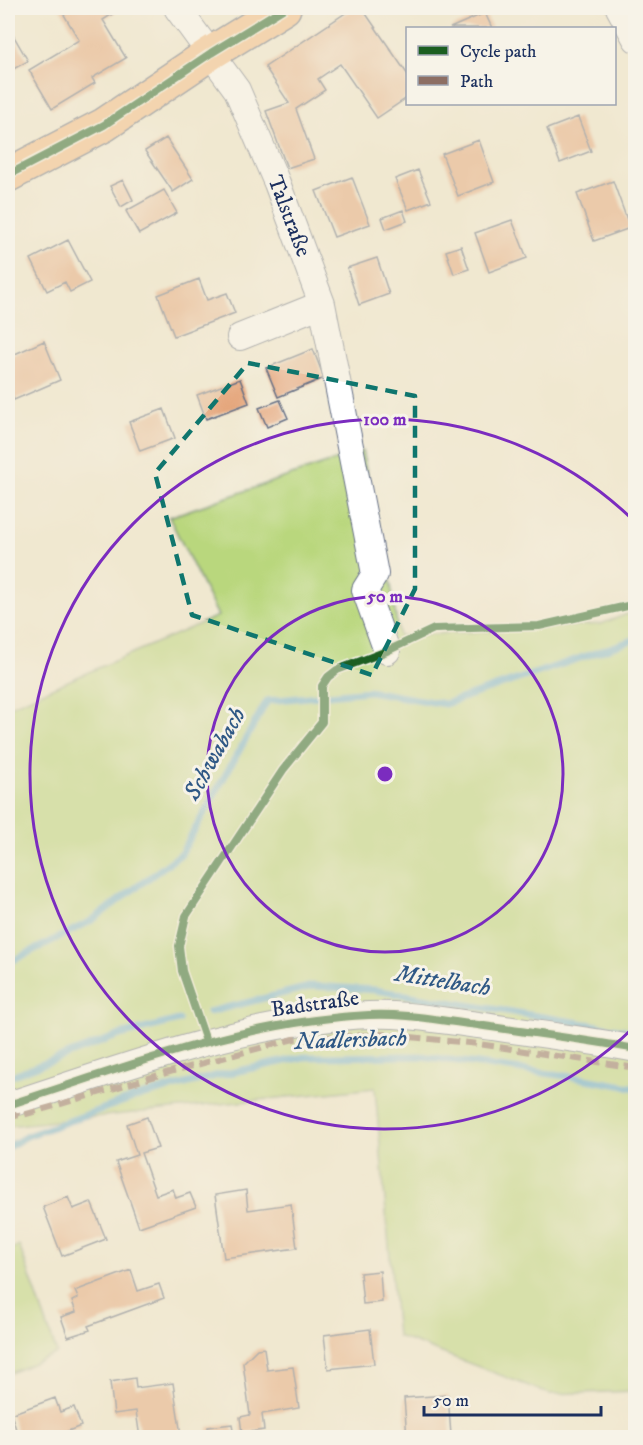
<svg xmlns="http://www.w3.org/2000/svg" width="643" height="1445" font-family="'IM FELL DW Pica',serif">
	<rect width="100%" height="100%" fill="#f7f3e8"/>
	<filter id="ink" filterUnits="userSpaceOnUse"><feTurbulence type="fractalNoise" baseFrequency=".0167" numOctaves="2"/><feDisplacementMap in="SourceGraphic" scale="12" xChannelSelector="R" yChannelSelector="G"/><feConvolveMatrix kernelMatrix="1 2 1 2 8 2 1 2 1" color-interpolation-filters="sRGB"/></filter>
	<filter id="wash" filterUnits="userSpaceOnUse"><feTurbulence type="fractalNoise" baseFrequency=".008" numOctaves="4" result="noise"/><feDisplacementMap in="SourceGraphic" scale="24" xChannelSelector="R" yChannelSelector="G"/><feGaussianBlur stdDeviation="1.35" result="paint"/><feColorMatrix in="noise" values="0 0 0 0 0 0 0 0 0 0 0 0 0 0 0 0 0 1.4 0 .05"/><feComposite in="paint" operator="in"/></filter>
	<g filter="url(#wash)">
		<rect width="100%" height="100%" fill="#f0e8d0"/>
		<!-- green -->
		<path fill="#b9d77d" stroke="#6a836e" stroke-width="1.5" d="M362 451 389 573 399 636 601 624 635 611V1391L550 1394 397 1336 375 1088 8 1126V707L218 616 169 517Z
			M19 1245 57 1353 8 1374V1251Z"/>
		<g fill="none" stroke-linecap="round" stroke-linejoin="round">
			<!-- stream -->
			<path stroke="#53a5ce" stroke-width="7" d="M8 963 91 921 181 854 267 701 369 691 445 704 636 639
				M209 1012 313 986 375 990 636 1032
				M8 1077 120 1035 179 1020
				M8 1147 27 1136 133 1098 215 1076 304 1057 421 1056 580 1078 636 1088"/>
		</g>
		<g id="blocks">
			<!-- building -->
			<path fill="#e5a67c" d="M60 8H119L120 9 103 20 126 58 92 78 95 83 52 109 29 70 79 40Z
				M353 8H362L408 75V97L377 118 340 64 318 79 325 90 296 109 314 159 287 168 266 111 289 103 265 67Z
				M485 13 492 28H450Z
				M8 26 28 61 8 72Z
				M578 117 591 151 560 163 547 129Z
				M166 138 193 179 173 192 145 151Z
				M479 140 494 182 458 196 442 154Z
				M418 170 431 201 408 210 395 179Z
				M352 177 370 224 334 237 316 191Z
				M123 180 133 200 121 207 110 186Z
				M613 181 630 228 594 241 577 194Z
				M164 190 177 213 139 234 126 211Z
				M403 210 407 221 386 229 382 218Z
				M512 220 527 258 489 272 475 233Z
				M68 240 90 282 70 292 65 282 47 291 31 259Z
				M461 246 469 269 454 274 446 251Z
				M377 258 389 294 359 305 347 268Z
				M199 279 207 300 227 293 235 313 174 336 158 295Z
				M44 341 60 380 14 400 8 385V357Z
				M313 349 324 378 278 397 266 368Z
				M240 379 249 403 206 419 197 395Z
				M280 400 288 418 267 427 259 408Z
				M164 409 175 438 140 451 129 422Z
				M147 1117 158 1148 141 1153 156 1195 173 1189 176 1198 190 1193 196 1207 139 1227 116 1162 137 1155 127 1124Z
				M246 1190 248 1210 291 1204 297 1248 224 1258 215 1195Z
				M68 1197 73 1209 91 1202 106 1239 62 1256 43 1207Z
				M131 1270 138 1291 159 1284 164 1298 88 1326 90 1330 68 1337 61 1317 76 1312 72 1301 78 1298 75 1291Z
				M380 1271 382 1302 363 1304 360 1273Z
				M370 1329 374 1364 328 1369 324 1335Z
				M264 1348 267 1370 293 1367 299 1408 262 1414 264 1430 242 1433 240 1417 250 1415 243 1363 257 1349Z
				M135 1378 136 1388 173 1383 181 1435 140 1438 136 1411 114 1414 110 1382Z
				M448 1395 451 1435 407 1438 404 1398Z
				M55 1398 60 1412 74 1407 81 1426 50 1438H19L11 1414Z
				M232 1424 234 1438H209L208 1427Z"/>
		</g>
	</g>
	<g filter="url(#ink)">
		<use href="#blocks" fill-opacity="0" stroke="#667086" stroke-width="1.5"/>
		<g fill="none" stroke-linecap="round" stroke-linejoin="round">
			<!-- minor casing -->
			<g stroke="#667086" stroke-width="28">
				<path id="minor" d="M177 8 237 90 277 183 322 304 240 337
					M619 8 636 39
					M322 304 375 574 365 590 387 651
					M8 1105C126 1067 244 1021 369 1015 405 1013 442 1021 478 1025 530 1033 583 1039 636 1049"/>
			</g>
			<!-- major casing -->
			<g stroke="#667086" stroke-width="36">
				<path id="major" d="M8 175 104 125 211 53 284 8"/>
			</g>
			<!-- minor -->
			<use href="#minor" stroke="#fff" stroke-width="26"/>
			<!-- major -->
			<use href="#major" stroke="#f7bd88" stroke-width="33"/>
			<!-- quiet -->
			<path stroke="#8d6e63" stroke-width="6" stroke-dasharray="12 6" stroke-linecap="butt" d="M8 1112 20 1116 166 1073 294 1039 381 1034 479 1044 636 1068"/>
			<!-- cycleway casing -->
			<g stroke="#f7f3e8" stroke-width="11">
				<path id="cycleway" d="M8 175 104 125 211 53 284 8
					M206 1041 182 971 179 946 186 916 283 770 322 722V686L328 677 337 670 387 651 434 629 539 626 636 604
					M8 1105C126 1067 244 1021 369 1015 405 1013 442 1021 478 1025 530 1033 583 1039 636 1049"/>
			</g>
			<!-- cycleway -->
			<use href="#cycleway" stroke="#1b5e20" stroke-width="8"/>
		</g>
	</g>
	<!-- marked area -->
	<path d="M0 0H643V1445H0ZM248 363 415 396V589L372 675 192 615 155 473Z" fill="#f0e8d0" fill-opacity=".55" fill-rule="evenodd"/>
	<path fill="none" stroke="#0f766e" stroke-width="4.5" stroke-dasharray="12 8" stroke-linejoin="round" d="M248 363 415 396V589L372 675 192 615 155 473Z"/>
	<!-- distance rings -->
	<g fill="none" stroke="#7b2cbf" stroke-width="3">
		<circle cx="385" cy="774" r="178"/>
		<path d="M634 1027A355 355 0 1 1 634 521"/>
	</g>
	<g text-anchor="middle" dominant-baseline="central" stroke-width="6" stroke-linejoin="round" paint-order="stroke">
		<!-- street labels -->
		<g font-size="22" fill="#1b2f5e" stroke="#f7f3e8">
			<text transform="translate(289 216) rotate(69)">Talstraße</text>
			<text transform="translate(315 1004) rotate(-8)">Badstraße</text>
		</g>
		<!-- water labels -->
		<g font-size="24" font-style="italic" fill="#2f5885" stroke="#f7f3e8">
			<text transform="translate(215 754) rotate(-61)">Schwabach</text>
			<text transform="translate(443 981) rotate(9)">Mittelbach</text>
			<text transform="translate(351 1040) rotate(-2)">Nadlersbach</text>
		</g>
	</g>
	<circle cx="385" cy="774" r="9" fill="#7b2cbf" stroke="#f7f3e8" stroke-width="3"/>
	<g font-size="18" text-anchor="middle" font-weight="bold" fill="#7b2cbf" stroke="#f7f3e8" stroke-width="6" stroke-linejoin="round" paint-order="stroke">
		<text x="385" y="425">100 m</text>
		<text x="385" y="602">50 m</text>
	</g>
	<!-- margin -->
	<rect width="643" height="1445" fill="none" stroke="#f7f3e8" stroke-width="30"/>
	<!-- legend -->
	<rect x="406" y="27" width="210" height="78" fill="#f7f3e8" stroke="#9fa5b1" stroke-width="1.5"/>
	<rect x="418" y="46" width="30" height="9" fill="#1b5e20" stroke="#9fa5b1" stroke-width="1.5"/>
	<text x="460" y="57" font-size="18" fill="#1b2f5e">Cycle path</text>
	<rect x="418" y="76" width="30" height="9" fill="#8d6e63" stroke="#9fa5b1" stroke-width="1.5"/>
	<text x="460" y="87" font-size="18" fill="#1b2f5e">Path</text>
	<!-- scale -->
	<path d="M424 1406v9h177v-9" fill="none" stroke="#1b2f5e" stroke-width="3"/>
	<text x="433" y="1406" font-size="18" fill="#1b2f5e" stroke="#f7f3e8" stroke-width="4.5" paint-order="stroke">50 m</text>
</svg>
